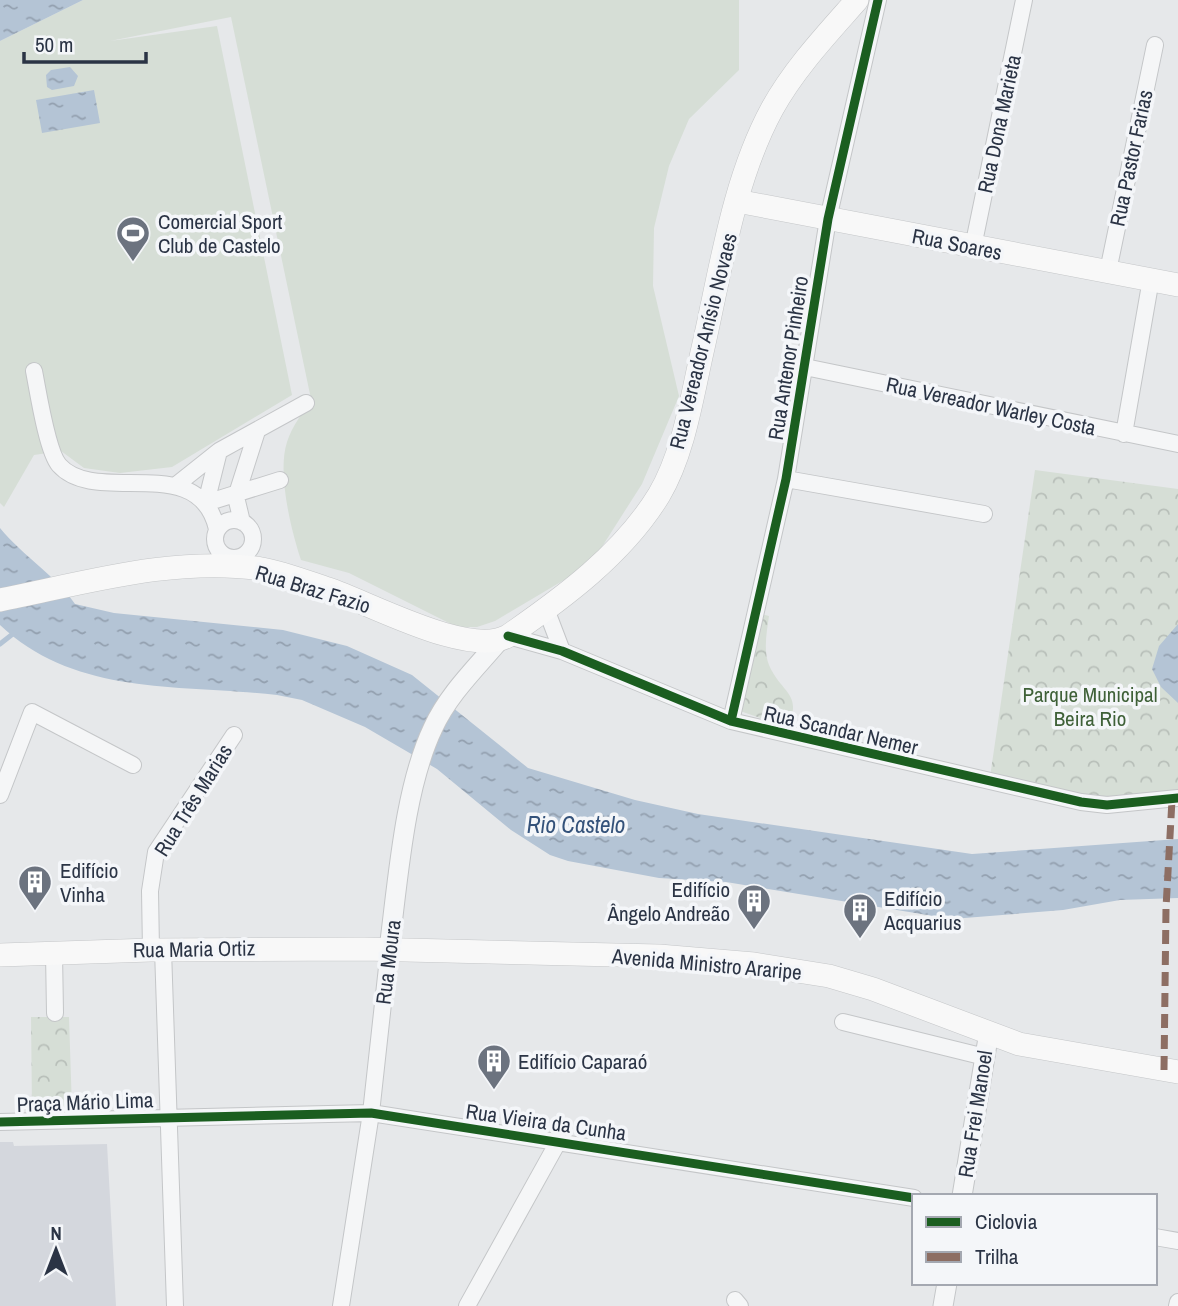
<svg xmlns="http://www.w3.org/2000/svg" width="1178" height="1306" font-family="'Archivo Narrow',sans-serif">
	<defs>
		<pattern id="park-crowns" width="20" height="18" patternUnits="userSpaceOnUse" patternTransform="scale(1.75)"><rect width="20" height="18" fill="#d6ded6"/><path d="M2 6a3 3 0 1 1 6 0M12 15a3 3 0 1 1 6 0" fill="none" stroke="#b8bfb9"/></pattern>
		<pattern id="water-ripples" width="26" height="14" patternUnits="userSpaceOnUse" patternTransform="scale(1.75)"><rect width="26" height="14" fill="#b4c4d5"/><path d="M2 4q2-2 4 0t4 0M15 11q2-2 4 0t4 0" fill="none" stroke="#93a0af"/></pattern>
	</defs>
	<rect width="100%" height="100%" fill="#e6e8ea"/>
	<!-- built -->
	<path fill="#d4d7dd" d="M0 1142H13L14 1146 107 1144 116 1306H0Z"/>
	<!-- green -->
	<path fill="#d6ded6" d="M83 0H739V70L689 119 669 166 654 228 653 286 679 396 642 484 591 564 495 621 477 627H457L349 573 301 560C291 530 277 473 287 442 292 426 303 413 311 399L231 17 110 41 217 26 292 395 172 467 120 473 84 468 61 451 34 455 4 507 0 503V41Z"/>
	<!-- park -->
	<path fill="url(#park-crowns)" d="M1035 470 1178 489V790C1123 808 1045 789 990 777Z
		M761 614 769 616C767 631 763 650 769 665 781 693 804 694 787 727L740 711Z
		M31 1017H69L72 1109H32Z"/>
	<!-- water -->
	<path fill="url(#water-ripples)" d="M0 0H83L0 41Z
		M70 67 78 76 74 86 52 90 47 87 46 75 51 70Z
		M94 90 100 123 42 133 36 100Z
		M0 528C23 556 56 576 75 604L114 613 283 630 347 646 412 675 528 768 635 800 698 814 972 854 1178 839V898L1120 900 1063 910 952 919 726 882 659 878 568 861 550 855 511 830 437 769 365 727 302 700 277 695C181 684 76 697 0 625Z
		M1178 624V703L1161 687 1152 669 1159 646Z"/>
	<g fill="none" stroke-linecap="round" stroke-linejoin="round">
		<!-- stream -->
		<path stroke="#b4c4d5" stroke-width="5" d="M0 644 14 633"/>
		<!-- minor casing -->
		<g stroke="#c4c6c8" stroke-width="18">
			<path id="minor" d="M973 247 1024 0
				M1108 271 1155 45
				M805 367 1178 444
				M34 371C38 391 47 451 59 465 96 507 199 450 217 529
				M1124 434 1151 279
				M786 479 984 514
				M280 480 206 503 219 451 306 403
				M175 486 219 451
				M215 539a19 19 0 1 1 38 0a19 19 0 1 1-38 0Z
				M242 522 236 497 257 431
				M546 609 562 651
				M508 636 562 651 731 721 1081 802 1107 805 1178 798
				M731 721 786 479 828 219 878 0
				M0 795 32 712 133 765
				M151 950 150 891 156 852 234 735
				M163 950 175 1306
				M54 953 55 1013
				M843 1022 985 1057
				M0 1122 371 1113 914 1198
				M1155 1237 1178 1241
				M735 1300 740 1306
				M341 1306 371 1113 389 949
				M467 1306 558 1142
				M1177 1306 1178 1302"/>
		</g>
		<!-- tertiary casing -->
		<g stroke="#c4c6c8" stroke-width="21">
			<path id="tertiary" d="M389 949C398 881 404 789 433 728 448 695 475 669 498 642
				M962 1196 989 1032
				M943 1306 947 1283"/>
		</g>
		<!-- secondary casing -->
		<g stroke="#c4c6c8" stroke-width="24">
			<path id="secondary" d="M737 201 1178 285
				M0 600C85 583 175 556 262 569 284 573 307 582 328 589 370 603 469 658 508 636 563 598 623 554 659 495 684 453 692 396 703 348 721 269 733 181 772 109 794 69 827 34 857 0
				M0 955 151 950 364 949 659 956 754 964 829 976 873 989 1019 1044 1178 1072"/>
		</g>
		<!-- minor -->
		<use href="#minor" stroke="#f5f6f7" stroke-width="16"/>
		<!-- tertiary -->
		<use href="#tertiary" stroke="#f5f6f7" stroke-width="19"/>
		<!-- secondary -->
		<use href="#secondary" stroke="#f8f8f8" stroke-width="23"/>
		<!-- quiet -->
		<path stroke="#8d6e63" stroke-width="7" stroke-dasharray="14 7" stroke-linecap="butt" d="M1164 1070 1166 908 1172 800"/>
		<!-- cycleway casing -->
		<g stroke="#f4f6f9" stroke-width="13">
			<path id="cycleway" d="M508 636 562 651 731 721 1081 802 1107 805 1178 798
				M731 721 786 479 828 219 878 0
				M0 1122 371 1113 914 1198"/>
		</g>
		<!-- cycleway -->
		<use href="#cycleway" stroke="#1b5e20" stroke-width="9"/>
	</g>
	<!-- icons -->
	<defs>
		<g id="stadium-pin" transform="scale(1.75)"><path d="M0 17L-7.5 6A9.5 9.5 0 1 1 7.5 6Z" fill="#6c737f" stroke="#f4f6f9"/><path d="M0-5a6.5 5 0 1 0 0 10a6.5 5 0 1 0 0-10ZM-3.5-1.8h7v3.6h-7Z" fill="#fff"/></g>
		<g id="building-pin" transform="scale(1.75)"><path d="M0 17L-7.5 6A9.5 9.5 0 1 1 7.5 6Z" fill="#6c737f" stroke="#f4f6f9"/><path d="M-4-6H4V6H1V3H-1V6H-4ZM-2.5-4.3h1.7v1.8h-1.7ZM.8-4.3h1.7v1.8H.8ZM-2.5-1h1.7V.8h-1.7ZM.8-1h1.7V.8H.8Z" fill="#fff"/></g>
	</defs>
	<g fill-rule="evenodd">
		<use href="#stadium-pin" x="133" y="233"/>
		<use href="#building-pin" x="35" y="882"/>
		<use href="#building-pin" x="754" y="901"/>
		<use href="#building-pin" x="860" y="910"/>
		<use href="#building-pin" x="494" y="1061"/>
	</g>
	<g text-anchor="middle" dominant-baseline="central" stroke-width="7" stroke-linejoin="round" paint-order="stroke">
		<!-- street labels -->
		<g font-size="21" fill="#2b3445" stroke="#f4f6f9">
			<text transform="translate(999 124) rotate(-78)">Rua Dona Marieta</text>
			<text transform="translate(1131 158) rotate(-78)">Rua Pastor Farias</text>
			<text transform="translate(957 244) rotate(11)">Rua Soares</text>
			<text transform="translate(703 341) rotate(-76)">Rua Vereador Anísio Novaes</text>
			<text transform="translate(788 358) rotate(-81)">Rua Antenor Pinheiro</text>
			<text transform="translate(991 406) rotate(12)">Rua Vereador Warley Costa</text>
			<text transform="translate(313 589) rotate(17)">Rua Braz Fazio</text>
			<text transform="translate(841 730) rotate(13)">Rua Scandar Nemer</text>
			<text transform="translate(193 800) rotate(-58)">Rua Três Marias</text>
			<text transform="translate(194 949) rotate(-1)">Rua Maria Ortiz</text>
			<text transform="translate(388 962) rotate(-83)">Rua Moura</text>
			<text transform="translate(707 964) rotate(5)">Avenida Ministro Araripe</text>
			<text transform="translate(85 1102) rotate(-2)">Praça Mário Lima</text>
			<text transform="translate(975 1114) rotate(-81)">Rua Frei Manoel</text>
			<text transform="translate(546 1122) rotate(8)">Rua Vieira da Cunha</text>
		</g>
		<!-- poi labels -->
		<g font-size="21" fill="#2b3445" stroke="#f4f6f9" text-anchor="start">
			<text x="158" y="221">Comercial Sport<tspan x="158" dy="24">Club de Castelo</tspan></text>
			<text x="60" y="870">Edifício<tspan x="60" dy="24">Vinha</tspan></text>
			<text x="730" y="889" text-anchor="end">Edifício<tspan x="730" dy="24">Ângelo Andreão</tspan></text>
			<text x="884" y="898">Edifício<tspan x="884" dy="24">Acquarius</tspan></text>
			<text x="518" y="1061">Edifício Caparaó</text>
		</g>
		<!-- park labels -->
		<g font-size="21" fill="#3f6138" stroke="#f4f6f9">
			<text x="1090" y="694">Parque Municipal<tspan x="1090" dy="24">Beira Rio</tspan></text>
		</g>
		<!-- water labels -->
		<g font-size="23" font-style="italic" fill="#34527a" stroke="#f4f6f9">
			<text x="576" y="824">Rio Castelo</text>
		</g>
	</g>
	<!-- legend -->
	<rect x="912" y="1194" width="245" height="91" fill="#f4f6f9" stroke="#a4a8b1" stroke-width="2"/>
	<rect x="926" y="1217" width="35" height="10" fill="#1b5e20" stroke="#a4a8b1" stroke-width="2"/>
	<text x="975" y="1229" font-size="21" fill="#2b3445">Ciclovia</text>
	<rect x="926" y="1252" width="35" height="10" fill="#8d6e63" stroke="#a4a8b1" stroke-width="2"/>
	<text x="975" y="1264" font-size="21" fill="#2b3445">Trilha</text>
	<!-- north arrow -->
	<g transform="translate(56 1250)" stroke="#f4f6f9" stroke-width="5" paint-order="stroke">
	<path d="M0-5L12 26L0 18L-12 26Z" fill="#2b3445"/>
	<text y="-10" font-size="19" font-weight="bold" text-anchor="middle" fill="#2b3445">N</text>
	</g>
	<!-- scale -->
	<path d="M24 52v10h122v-10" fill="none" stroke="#2b3445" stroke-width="3.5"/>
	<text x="35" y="52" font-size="21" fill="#2b3445" stroke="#f4f6f9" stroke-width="5" paint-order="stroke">50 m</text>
</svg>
